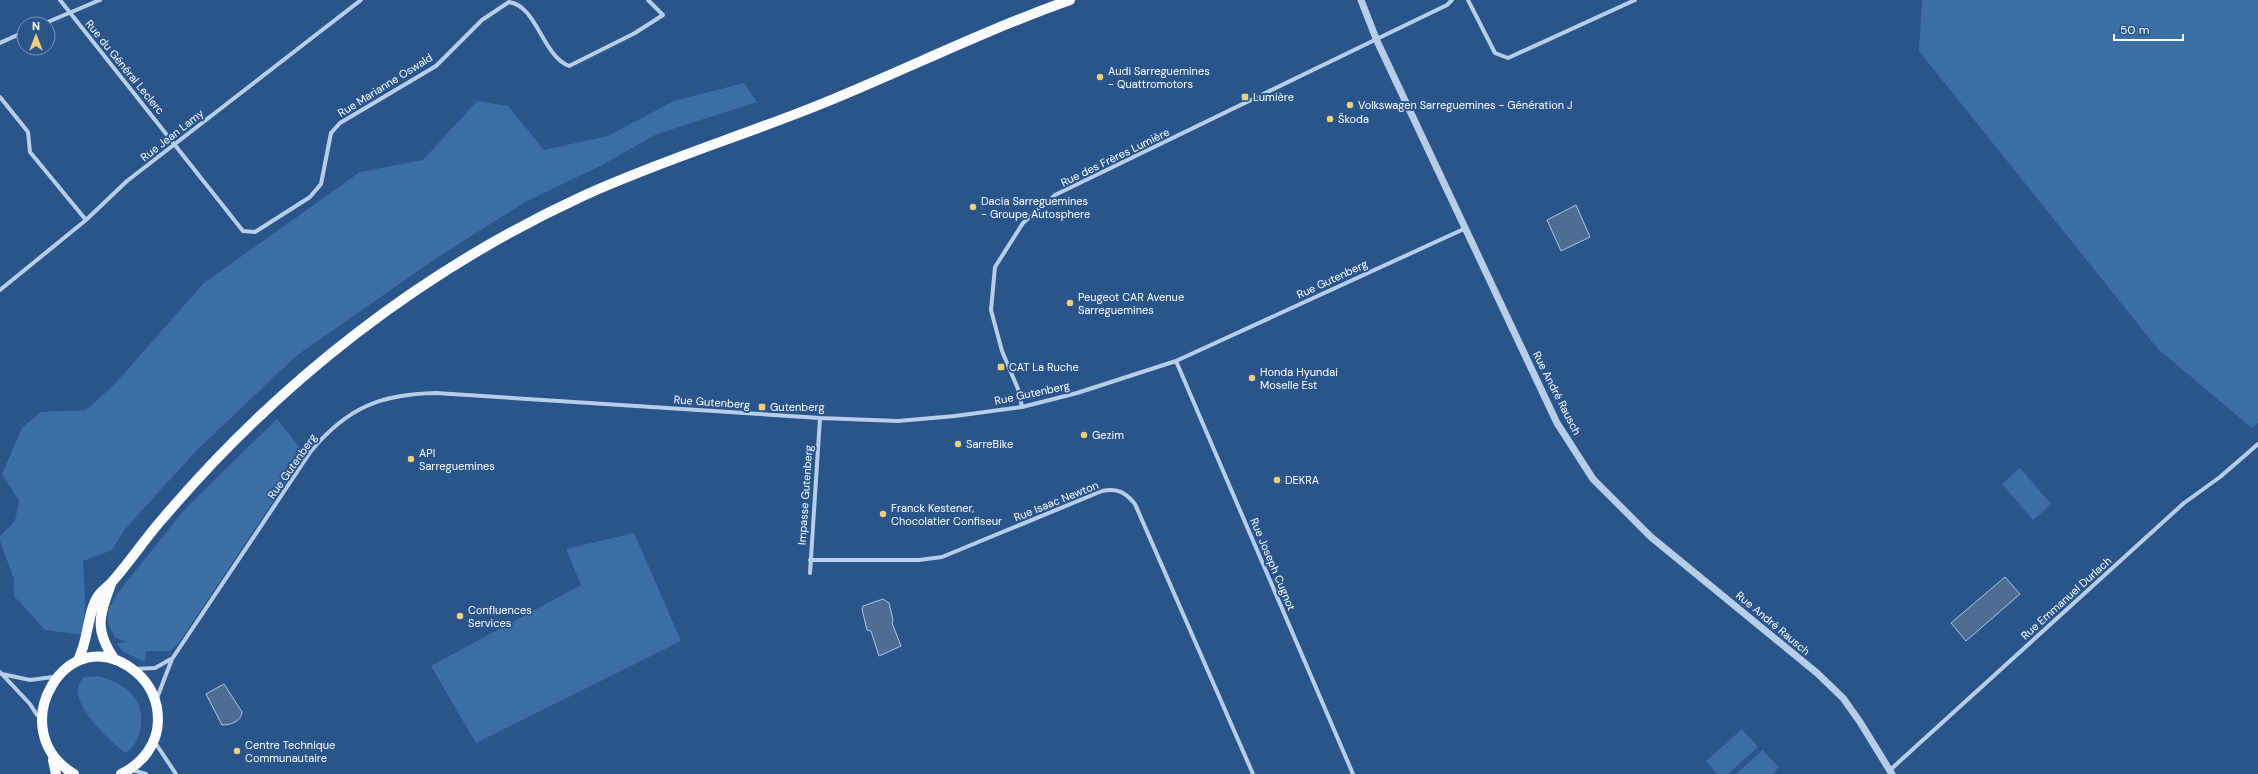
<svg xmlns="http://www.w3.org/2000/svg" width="2258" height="774" font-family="'DM Sans',sans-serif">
	<rect width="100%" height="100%" fill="#29558a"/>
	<!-- green -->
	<path fill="#3d6fa7" d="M1922 0H2258V423L2252 428 2158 349 1919 51Z
		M744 83 757 102 657 134 600 166 525 202 435 259 296 356 196 451 125 529 112 550 83 561 85 601 83 635 45 630 14 596V579L0 541V536L15 521 19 501 2 474 22 428 41 412 86 410 113 386 204 283 360 172 423 160 477 101 508 106 544 150 608 136 674 101Z
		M277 419 305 454 178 644 170 651H146L145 662 124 652 116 644 126 642 115 637 108 623V610L117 594 184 510Z
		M2020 468 2051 504 2033 520 2002 484Z
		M634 533 681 641 476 743 431 666 581 585 566 549Z
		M98 676C126 684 147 699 140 731 137 741 134 748 125 753 110 741 75 709 78 688 79 684 82 680 84 677Z
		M1742 729 1758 747 1728 774H1717L1706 761Z
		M1763 750 1779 768 1773 774H1736Z"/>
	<!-- water -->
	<path fill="#4f6d93" stroke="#acc9e9" d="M1576 205 1590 237 1561 251 1547 220Z
		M2005 577 2020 594 1966 641 1951 623Z
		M883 599 889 603 893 620 892 623 901 646 879 656 871 631 867 630 862 609 863 606Z
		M224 684 242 712C241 722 230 725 222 725L206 694Z"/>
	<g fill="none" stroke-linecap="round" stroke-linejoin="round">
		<!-- minor -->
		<path stroke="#b7cee9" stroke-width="4" d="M60 0 243 231 255 232 310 197 321 184 331 133 340 123 436 66 482 20 509 2C537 6 542 55 569 66L635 33 663 15 648 0
			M1468 0 1495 53 1508 58 1635 0
			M43 24 100 0
			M0 43 24 32
			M0 97 28 132 30 152 86 220
			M0 290 86 220 127 181 361 0
			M1176 361 1353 774
			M1022 407 1018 389 1002 351 991 310 995 267 1023 223 1055 195 1447 5 1452 0
			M810 560H919L942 557 1102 491C1118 488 1125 492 1135 504L1253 774
			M810 573 820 418
			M135 669 155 668 171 659
			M0 672 30 704 37 715
			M2 674 30 680 53 677
			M157 698 172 659 311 451C347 408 380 394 436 393L820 418 898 421 955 416 1022 407 1077 393 1176 361 1466 228
			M154 741 176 774
			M132 770 146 774
			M1890 770 2184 503 2220 477 2258 444"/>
		<!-- tertiary -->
		<path stroke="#b7cee9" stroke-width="7" d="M1361 0 1377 41 1557 423 1593 479 1651 537 1817 673 1843 698 1860 722 1892 774"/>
		<!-- primary -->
		<path stroke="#fafcfe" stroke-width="10" d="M111 584C99 617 94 630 115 660
			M78 660C89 639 87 613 98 596 101 591 107 587 111 583 130 562 146 537 165 516 280 381 422 270 583 196 664 159 749 134 831 100 911 67 988 29 1070 0
			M53 760 56 774
			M74 774C0 730 69 615 136 672 150 684 158 701 158 720 158 744 142 764 121 774"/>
	</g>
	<!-- markers -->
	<g fill="#f1ce7d" stroke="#29558a" stroke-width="1.5">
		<circle cx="1100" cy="77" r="4"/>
		<rect x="1241" y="93" width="8" height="8" rx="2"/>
		<circle cx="1350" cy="105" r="4"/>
		<circle cx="1330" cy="119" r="4"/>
		<circle cx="973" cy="207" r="4"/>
		<circle cx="1070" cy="303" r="4"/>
		<rect x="997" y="363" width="8" height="8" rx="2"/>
		<circle cx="1252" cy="378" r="4"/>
		<rect x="758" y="403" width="8" height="8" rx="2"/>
		<circle cx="1084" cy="435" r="4"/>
		<circle cx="958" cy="444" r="4"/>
		<circle cx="411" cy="459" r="4"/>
		<circle cx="1277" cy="480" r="4"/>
		<circle cx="883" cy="514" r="4"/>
		<circle cx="460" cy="616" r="4"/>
		<circle cx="237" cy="751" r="4"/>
	</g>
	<g text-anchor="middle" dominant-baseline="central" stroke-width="4" stroke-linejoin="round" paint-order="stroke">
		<!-- street labels -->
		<g font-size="11" fill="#fff" stroke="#29558a">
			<text transform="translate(125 67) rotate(51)">Rue du Général Leclerc</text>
			<text transform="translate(385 85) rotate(-32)">Rue Marianne Oswald</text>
			<text transform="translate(172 135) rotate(-38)">Rue Jean Lamy</text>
			<text transform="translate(1115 157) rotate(-26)">Rue des Frères Lumière</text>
			<text transform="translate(1332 279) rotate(-25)">Rue Gutenberg</text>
			<text transform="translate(1032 393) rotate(-12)">Rue Gutenberg</text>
			<text transform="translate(1557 393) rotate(63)">Rue André Rausch</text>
			<text transform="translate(712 402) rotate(4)">Rue Gutenberg</text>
			<text transform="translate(292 466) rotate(-55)">Rue Gutenberg</text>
			<text transform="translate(805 495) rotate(-86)">Impasse Gutenberg</text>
			<text transform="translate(1056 501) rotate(-22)">Rue Isaac Newton</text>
			<text transform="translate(1273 564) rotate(67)">Rue Joseph Cugnot</text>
			<text transform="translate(2066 598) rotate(-42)">Rue Emmanuel Durlach</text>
			<text transform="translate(1773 623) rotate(40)">Rue André Rausch</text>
		</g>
		<!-- poi labels -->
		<g font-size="11" fill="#fff" stroke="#29558a" text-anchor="start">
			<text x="1108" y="71">Audi Sarreguemines<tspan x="1108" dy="13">- Quattromotors</tspan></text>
			<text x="1253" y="97">Lumière</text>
			<text x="1358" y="105">Volkswagen Sarreguemines - Génération J</text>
			<text x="1338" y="119">Škoda</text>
			<text x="981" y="201">Dacia Sarreguemines<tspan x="981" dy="13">- Groupe Autosphere</tspan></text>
			<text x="1078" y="297">Peugeot CAR Avenue<tspan x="1078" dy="13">Sarreguemines</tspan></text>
			<text x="1009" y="367">CAT La Ruche</text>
			<text x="1260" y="372">Honda Hyundai<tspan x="1260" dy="13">Moselle Est</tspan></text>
			<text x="770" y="407">Gutenberg</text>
			<text x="1092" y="435">Gezim</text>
			<text x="966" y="444">SarreBike</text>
			<text x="419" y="453">API<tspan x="419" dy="13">Sarreguemines</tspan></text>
			<text x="1285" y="480">DEKRA</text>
			<text x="891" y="508">Franck Kestener,<tspan x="891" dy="13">Chocolatier Confiseur</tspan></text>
			<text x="468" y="610">Confluences<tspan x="468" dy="13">Services</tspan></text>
			<text x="245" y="745">Centre Technique<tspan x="245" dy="13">Communautaire</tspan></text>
		</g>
	</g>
	<!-- north arrow -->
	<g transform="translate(36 36)"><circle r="19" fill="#29558a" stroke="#7f99b9"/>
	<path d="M0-3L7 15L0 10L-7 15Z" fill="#f1ce7d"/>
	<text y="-6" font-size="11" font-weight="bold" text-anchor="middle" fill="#ffffff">N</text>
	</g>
	<!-- scale -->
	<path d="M2114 34v6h69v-6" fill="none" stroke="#ffffff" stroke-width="2"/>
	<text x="2120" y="34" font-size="12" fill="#ffffff" stroke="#29558a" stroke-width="3" paint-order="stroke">50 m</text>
</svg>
